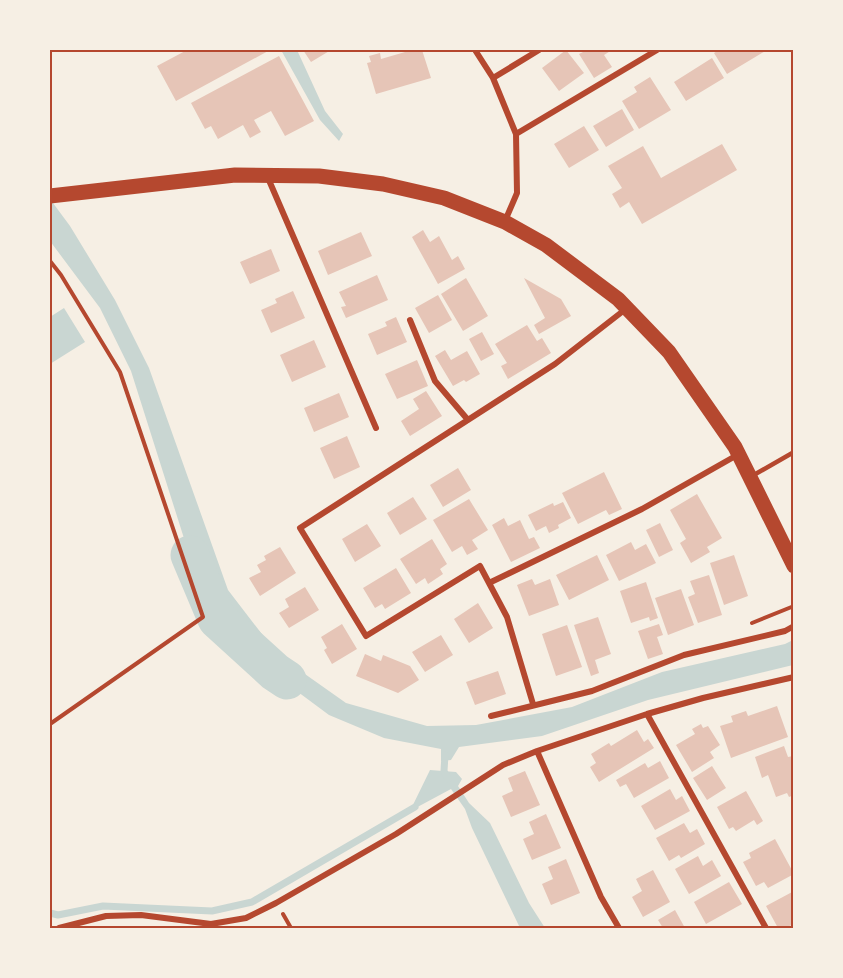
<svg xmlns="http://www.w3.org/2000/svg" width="843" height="978" font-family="Manrope,sans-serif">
	<rect width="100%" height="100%" fill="#f6efe4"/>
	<!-- water -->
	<path fill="#c9d6d2" d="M281 50H297L325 111 343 134 339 141 320 120Z
		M50 199 70 226 115 300 149 368 228 590 278 655 346 703 427 726 476 725 572 707 662 672 785 644 793 640V665L648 700 542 736 459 747 451 760 441 761V749L384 738 329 715 263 666 201 592 131 371 100 308 50 241Z
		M64 308 85 342 50 364V317Z
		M430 770 456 772 462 779 458 786 469 803 490 823 529 903 545 928H520L472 828 465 809 451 789 410 811Z"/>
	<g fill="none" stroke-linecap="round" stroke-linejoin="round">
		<!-- stream -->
		<path stroke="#c9d6d2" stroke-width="7" d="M445 755 444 771 448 779
			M50 913 58 915 103 906 212 911 252 902 415 807"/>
		<!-- river -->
		<path stroke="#c9d6d2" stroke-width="39" d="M190 555 217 619 275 672 287 680"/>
	</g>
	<!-- building -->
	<path fill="#e6c5b7" d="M187 50H270L176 101 157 66Z
		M303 50H331L311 62Z
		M412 50H422L431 78 376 94 367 63 371 62 369 56 380 53 381 59Z
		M566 50 584 73 559 91 542 68Z
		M587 50H612L604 55 612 67 594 78 579 54Z
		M719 50H767L727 74 714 53Z
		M279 56 314 121 285 136 271 111 254 120 261 132 250 138 243 125 218 139 211 126 205 129 191 103Z
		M712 58 724 78 686 101 674 82Z
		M650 77 671 110 639 129 622 101 637 92 634 87Z
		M622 109 634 130 606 147 593 126Z
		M584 126 599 150 569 168 554 144Z
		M722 144 737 170 642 224 629 202 620 208 612 194 622 188 608 166 643 146 661 178Z
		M423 230 430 242 439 236 452 260 458 256 465 269 438 284 412 237Z
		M361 232 372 256 328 275 318 251Z
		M271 249 280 271 250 284 240 262Z
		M377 275 388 300 346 318 341 307 346 306 339 292Z
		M466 278 488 316 463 331 441 294Z
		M524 278 561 299 571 316 539 334 534 325 545 318Z
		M293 291 305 318 271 333 261 310 277 303 275 299Z
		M438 295 452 320 429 333 415 308Z
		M396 317 407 342 377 355 368 334 387 326 385 322Z
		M527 325 537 341 542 338 551 353 508 379 501 366 507 363 495 344Z
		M482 332 494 354 481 361 469 339Z
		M314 340 326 367 292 382 280 355Z
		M445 350 451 360 467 351 480 374 466 382 464 380 453 386 435 356Z
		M417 360 428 386 397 399 385 374Z
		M426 391 442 416 410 436 401 421 419 409 413 399Z
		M339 393 349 417 314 432 304 408Z
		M347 436 360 467 334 479 320 448Z
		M458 468 471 490 443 507 430 485Z
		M604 472 622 509 609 515 606 510 578 524 562 493Z
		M697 494 722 538 707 547 710 552 691 563 680 543 686 539 670 510Z
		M413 497 427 519 400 535 387 513Z
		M469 499 488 530 472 540 478 549 467 555 462 546 452 552 433 520Z
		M563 502 571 518 558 525 559 528 549 533 546 526 536 531 528 515 553 503 554 506Z
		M504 518 508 526 520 520 529 539 534 537 540 548 511 562 492 525Z
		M660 523 673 550 659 557 646 530Z
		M367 524 381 546 355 562 342 539Z
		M432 539 447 564 440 569 443 574 428 584 425 578 416 584 400 559Z
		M631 542 635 550 646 544 656 563 619 581 606 555Z
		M280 547 296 573 260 596 249 578 261 572 257 565 266 560 264 556Z
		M597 555 609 580 569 600 556 575Z
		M734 555 748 596 724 605 710 563Z
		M396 568 411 593 385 609 382 604 375 608 363 588Z
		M709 575 722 615 698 623 688 597 695 594 690 581Z
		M532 579 535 585 550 579 559 605 529 616 517 585Z
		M646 582 658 618 650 621 649 617 631 623 620 591Z
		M305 587 319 610 289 628 279 613 289 607 285 599Z
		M681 589 694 625 668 635 655 598Z
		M478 603 493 628 469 643 454 619Z
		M598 617 611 654 595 660 599 673 591 676 574 625Z
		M342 624 357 649 332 664 324 650 327 648 321 637Z
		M659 624 663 635 657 637 663 654 648 659 638 631Z
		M567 625 582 667 556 676 542 634Z
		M441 635 453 655 425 672 412 652Z
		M365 654 381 661 383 655 410 666 419 680 398 693 356 676Z
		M498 671 506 694 475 705 466 682Z
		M777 706 788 737 731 758 720 726 733 722 731 716 746 711 748 716Z
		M701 724 703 728 708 726 720 745 710 752 714 758 692 772 676 745 695 734 692 729Z
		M637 730 644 742 648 739 654 748 599 782 590 767 596 763 591 754 609 743 611 746Z
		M784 746 788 757 793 756 794 758V795L789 797 787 793 776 797 768 775 762 778 755 757Z
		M660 761 669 778 634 798 626 784 620 787 616 780 645 763 648 768Z
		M712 766 726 788 707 800 693 778Z
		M525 771 540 805 511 817 502 796 513 791 508 778Z
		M670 789 676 800 682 796 690 811 655 830 641 806Z
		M746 791 763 821 757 825 754 820 736 831 733 827 729 829 717 807Z
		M546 814 561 848 532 860 523 839 534 834 529 822Z
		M684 823 690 833 697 829 705 844 681 858 679 855 669 861 656 838Z
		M775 839 794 874 768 888 764 882 756 886 743 862 751 858 749 853Z
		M698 856 703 866 712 860 721 876 689 894 675 869Z
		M566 859 580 893 551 905 542 884 553 879 548 867Z
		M653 870 670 902 643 917 632 897 642 891 636 879Z
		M729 882 742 904 706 924 694 902Z
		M794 891V924L785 928H778L766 906Z
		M675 910 685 928H663L658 920Z"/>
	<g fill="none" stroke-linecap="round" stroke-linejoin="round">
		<!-- path -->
		<path stroke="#b5482f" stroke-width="4" d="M50 261 61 275 120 372 203 617 50 724
			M752 623 794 606
			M283 914 291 928"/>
		<!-- service -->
		<path stroke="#b5482f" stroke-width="4.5" d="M752 476 794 452"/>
		<!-- minor -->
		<path stroke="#b5482f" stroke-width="6" d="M475 50 493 78 516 134 517 193 505 221
			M493 78 539 50
			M516 134 657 50
			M268 178 376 428
			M410 320 435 381 468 420
			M489 583 642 509 739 454
			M533 704 507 617 480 566 366 636 300 528 555 364 627 308
			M647 714 766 928
			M491 716 592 691 684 655 785 631 794 626
			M537 751 601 897 619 928
			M59 928 106 916 141 915 211 924 246 918 276 903 396 834 503 765 537 751 647 714 703 698 794 677"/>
		<!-- primary -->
		<path stroke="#b5482f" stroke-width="15" d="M50 196 235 175 319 176 383 184 444 198 505 222 546 245 618 299 669 352 735 447 794 566"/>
	</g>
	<!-- border -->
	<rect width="843" height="978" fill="none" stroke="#f6efe4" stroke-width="102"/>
	<rect x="51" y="51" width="741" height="876" fill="none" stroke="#b5482f" stroke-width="2"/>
</svg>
